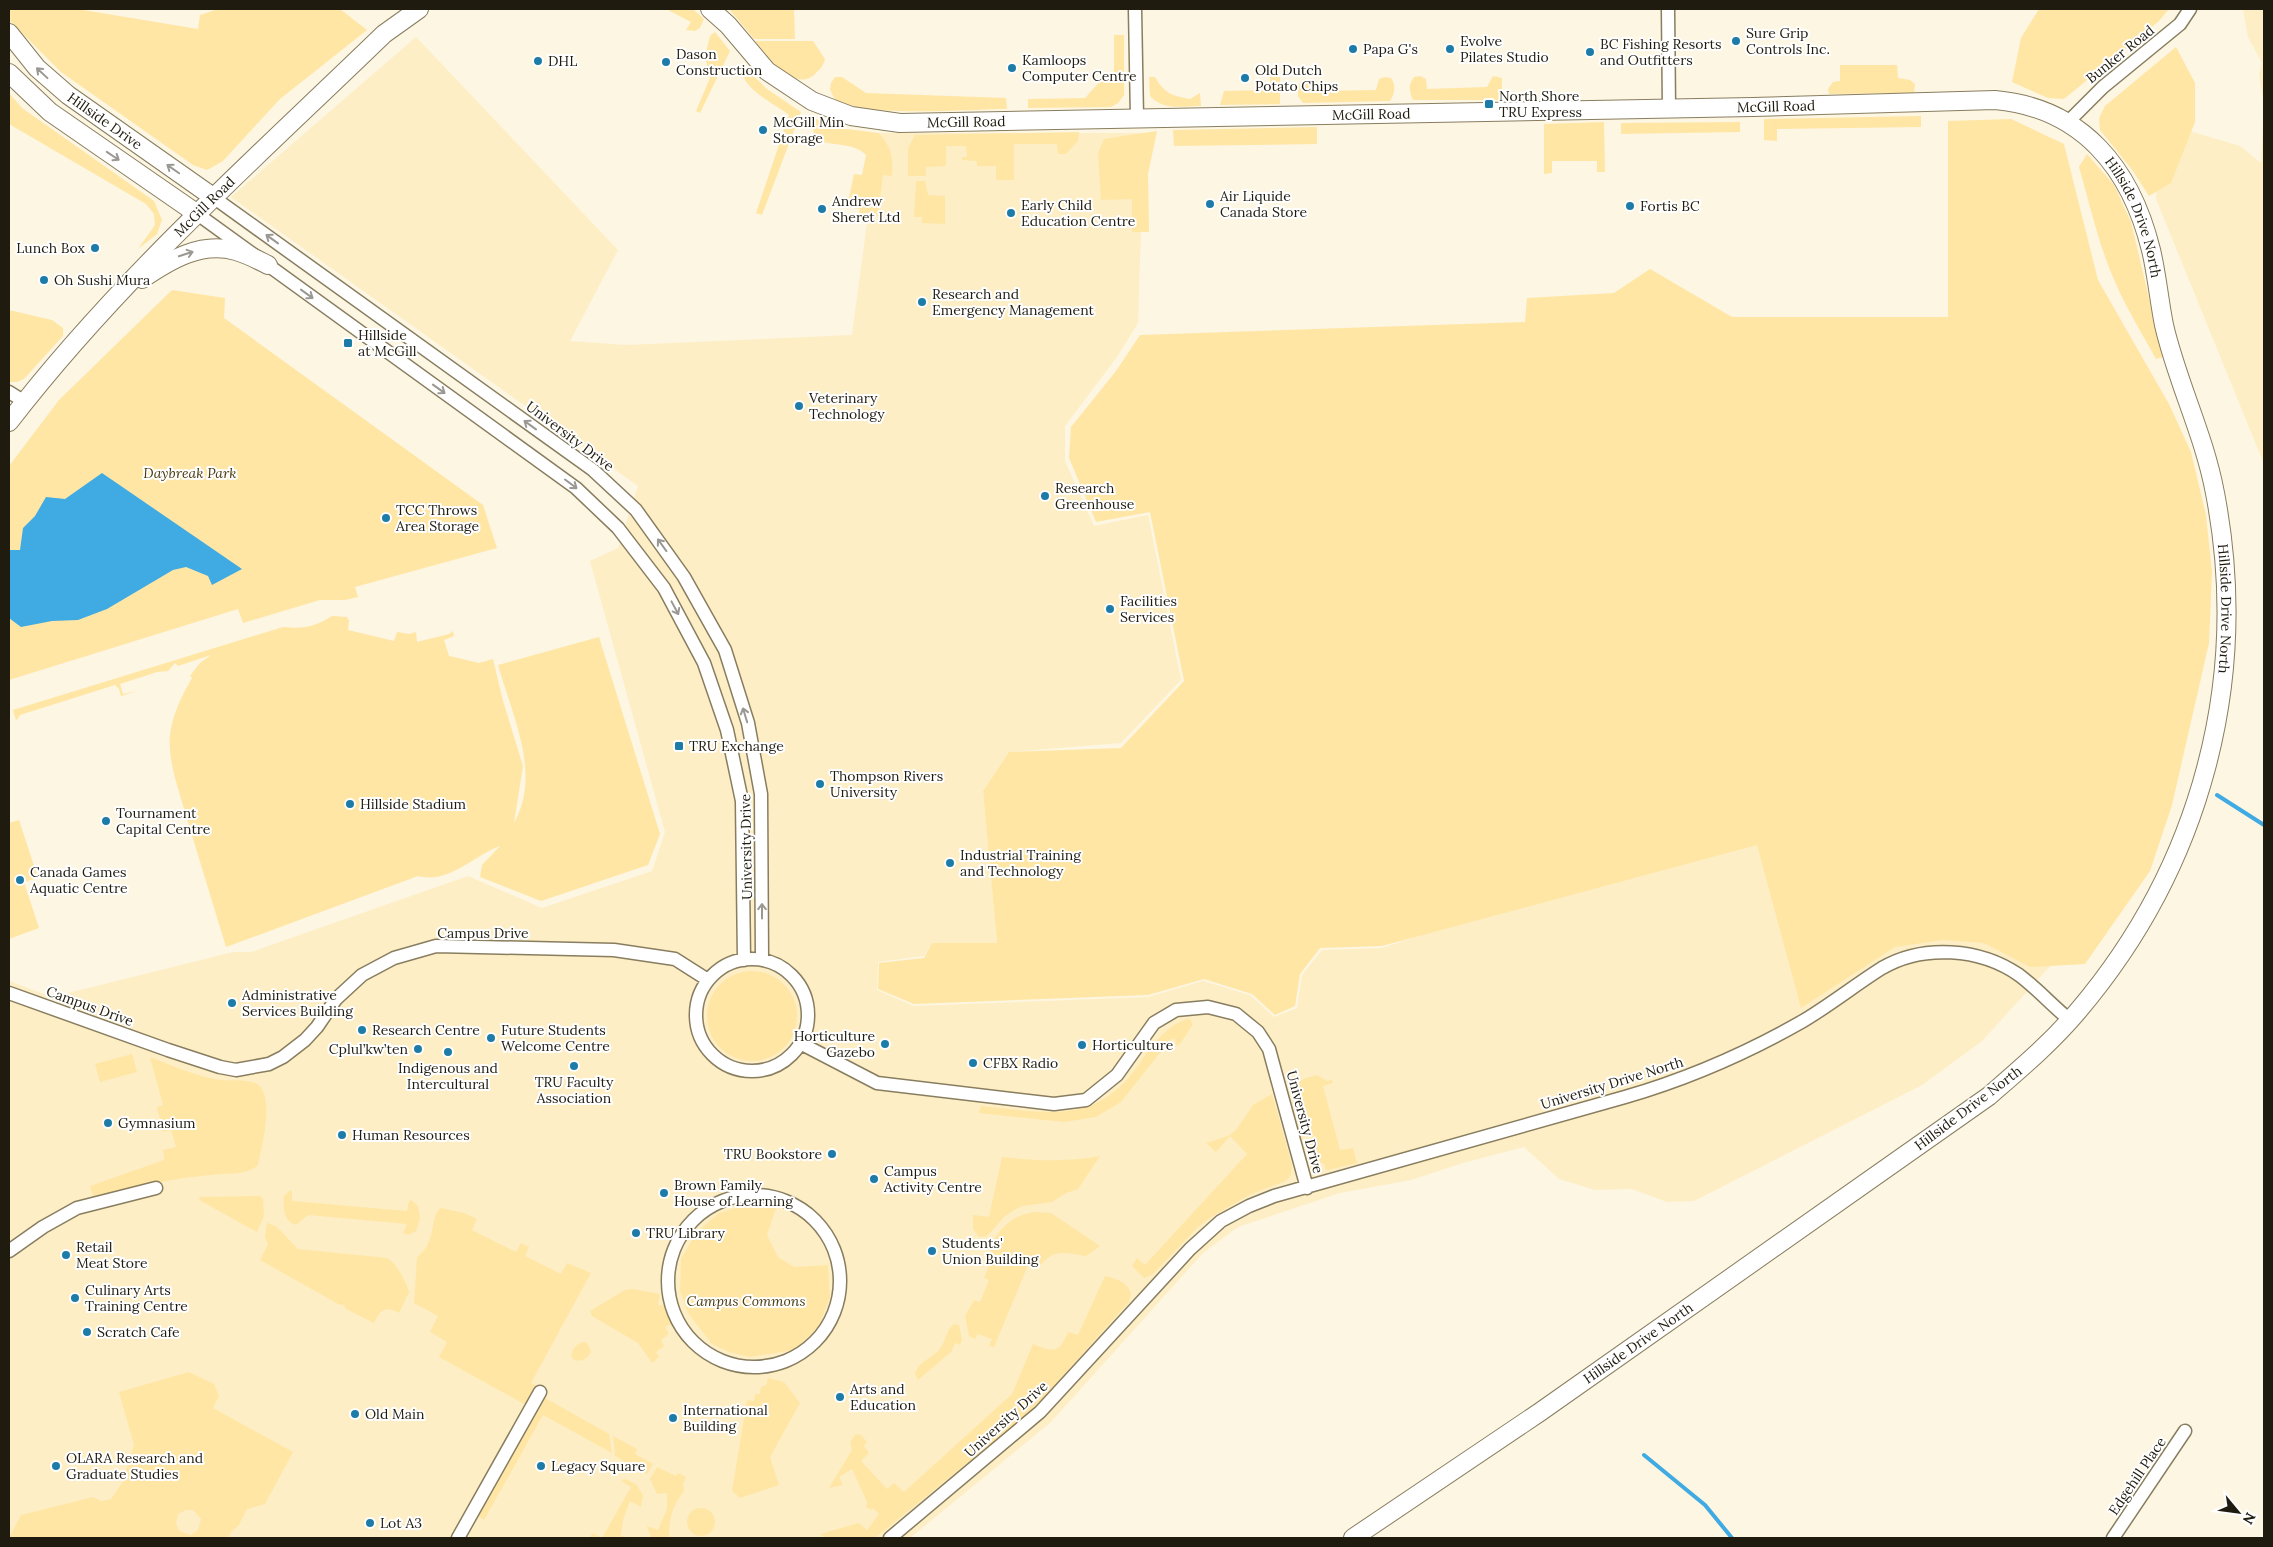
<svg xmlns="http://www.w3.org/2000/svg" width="2273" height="1547" font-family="Lora,serif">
	<rect width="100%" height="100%" fill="#fdf6e2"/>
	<!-- built -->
	<path fill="#fdeec5" d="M2243 9H2264V464L2156 199 2157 172 2186 130 2240 146 2261 163 2264 105 2259 74 2262 63 2248 37Z
		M416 37 618 250 570 341 626 345 852 335 879 133H1144L1138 323 1117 357 1065 426V461L1094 526 1148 515 1181 680 1121 743 1009 752 983 791 997 943H932L924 956 878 962 877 990 914 1006 1148 997 1203 981 1250 995 1274 1017 1297 1008 1302 975 1322 950 1382 948 1762 823 2074 940 1982 1041 1922 1085 1694 1201 1667 1202 1632 1189 1595 1190 1559 1179 1524 1147 1463 1163 1411 1180 1340 1193 1238 1227 1203 1253 1051 1422 910 1538H9V981L52 997 233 952H251L468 876 542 908 652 871 665 832 590 561 618 548 638 486 231 197Z"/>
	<!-- green -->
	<path fill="#ffe6a5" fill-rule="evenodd" d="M9 9H77L198 29 200 15 218 9H340L367 30 280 99 223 161 207 170 193 165 61 72 10 21Z
		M666 9H693L704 19 700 28 695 31 686 30 691 22Z
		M729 9H794L795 39H754Z
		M2039 9H2169L2159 21 2064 99 2048 98 2012 82 2021 38Z
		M715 32 730 51 700 113 696 111 710 78 705 56 710 36Z
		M1114 35H1124V95L1118 103 1111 107 1028 108V99L1085 98 1103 78 1114 77Z
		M755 41H813L825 59C823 67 819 70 814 75 795 92 765 55 755 41Z
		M2176 47 2195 83V122L2171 183 2149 196 2133 171 2100 130 2099 118 2105 106Z
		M742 65 767 89 801 112 762 215 756 213 789 115C774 103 738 88 742 65Z
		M1840 65H1897L1898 78 1910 80 1915 84 1914 93 1829 94 1828 89 1833 82 1840 81Z
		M1420 76 1426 79 1427 89 1487 87 1493 76 1502 78V96L1498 100H1413C1409 91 1408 85 1414 77Z
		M835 77H842L866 93 1006 98 1007 109C972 109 863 118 836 100 833 97 832 93 830 90L831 83Z
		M1149 77H1155C1164 93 1172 96 1190 99L1200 93 1201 106C1182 106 1164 111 1150 96Z
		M1270 77H1280V104L1220 105 1224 91 1270 90Z
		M1385 77 1391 78C1396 85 1395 94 1390 101L1303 103 1298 96V86L1304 79H1314L1318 83 1319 91 1376 90 1379 79Z
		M9 93 22 108 154 201 162 220 157 234 138 249 155 225 154 214 146 204 9 124Z
		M1921 116V127L1777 129V141L1764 140V119Z
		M813 118 846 129 879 133C892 149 893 155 892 176L883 175 878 216H858L860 209 847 207 854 174 862 175 866 155C847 135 809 157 813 118Z
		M2011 119 2064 144 2098 280 2169 404 2191 452 2206 515 2212 572 2209 643 2172 805 2150 871 2085 964 2030 967 1984 943 1943 940 1895 947 1801 1008 1757 845 1382 946 1320 948 1300 974 1295 1006 1275 1015 1252 994 1204 979 1148 995 914 1004 878 989 879 963 924 958 932 943H997L983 791 1009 752 1121 748 1184 681 1150 512 1096 522 1069 458 1071 427 1116 371 1140 335 1525 322 1527 298 1614 293 1650 269 1732 317H1948V121Z
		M1604 122 1605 172H1597V161H1552V173L1544 174V124Z
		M1740 122V132L1621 134V123Z
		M1317 127V144L1174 146 1173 130Z
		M1157 131 1148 174 1149 232H1132V199L1101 200 1098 153 1104 139Z
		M1079 132 1078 141 1066 154H1058L1057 144H1014V180H996V166H977V161L962 160V157H967L966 146H946V166L926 167V176H908V148L915 135Z
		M2087 154 2114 185 2131 222 2163 357 2156 359C2140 330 2122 301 2110 270 2097 237 2089 202 2079 167Z
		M916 181H925L928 195 945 196V224L922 223V217H914Z
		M172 290 225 298 224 318 483 505 497 548 355 587 358 597 345 600H320L243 623 238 609 9 680V466L59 400Z
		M9 310 52 320 63 328V336L24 379 17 382H9Z
		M332 616 347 617 349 621 348 630 394 641 397 632 409 634 416 632 417 642 449 634 453 631 454 636 444 640 449 656 479 663 493 659 503 701 523 766 514 823C542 774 512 715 498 665L599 637 660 834 648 865 541 901 480 877 482 865 500 846C473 856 449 884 418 876L226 947 187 819 184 818 185 812C168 754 159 735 192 678L190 676 200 663 211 655 178 666 175 663 168 671 157 672 120 684 123 694 137 691 121 696 119 689 115 685 20 715 16 721 13 710 283 627C305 629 314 627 332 616Z
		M19 820 38 878 24 882 39 928 9 939V823Z
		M707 1016a45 45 0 1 1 90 0a45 45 0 1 1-90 0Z
		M1187 1019H1190L1193 1024 1180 1044 1176 1046 1175 1038 1170 1040 1121 1102 1096 1117 1064 1122 979 1113 981 1106C1048 1112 1096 1127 1140 1063 1152 1045 1166 1026 1187 1019Z
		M132 1054 137 1072 100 1082 95 1064Z
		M150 1057C171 1065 193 1075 215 1079 228 1082 247 1078 257 1084 275 1095 262 1147 258 1165 248 1174 236 1173 222 1174 178 1177 137 1186 94 1199L90 1186 164 1160 163 1150 176 1147 171 1130 163 1132 157 1107 163 1105Z
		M1317 1075 1327 1081 1332 1080 1333 1083 1323 1086 1340 1150 1353 1148 1357 1163 1328 1170 1325 1169V1165L1316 1159 1296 1088C1298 1078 1308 1078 1317 1075Z
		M1272 1094 1292 1165 1291 1175 1286 1181 1251 1194 1211 1217 1198 1227 1152 1275 1144 1278 1132 1266 1137 1258 1145 1265 1247 1154 1230 1136 1216 1152 1206 1143 1228 1136 1236 1130 1253 1105Z
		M1100 1156 1078 1189 1066 1193 1052 1202 1023 1206 1016 1209 1005 1216 987 1236 979 1237 973 1229V1215L989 1217 1002 1157C1038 1161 1065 1162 1100 1156Z
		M290 1190 292 1192V1201L407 1211 409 1201 411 1200 418 1206 420 1219 416 1231 408 1235 403 1233 407 1224 308 1215 296 1225C283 1221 283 1207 284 1196Z
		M260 1196 263 1199 264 1216 257 1232 199 1200 200 1197Z
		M763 1205 776 1208 767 1235 778 1257 794 1267 828 1265 830 1297 819 1326 795 1350 750 1357 729 1352 712 1344 688 1313 680 1291 681 1259 696 1233 719 1213 742 1206Z
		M441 1208 464 1213 477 1219 472 1230 516 1252 521 1243 529 1247 525 1256 561 1274 567 1263 591 1273 531 1383 536 1386 526 1405 439 1357 447 1342 430 1332 438 1316 414 1303 417 1257C438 1242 429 1215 441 1208Z
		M1035 1212 1051 1213 1100 1246 1086 1256C1064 1253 1054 1248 1039 1267L1029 1263 994 1347 989 1346 992 1339 978 1334 975 1339 969 1336 965 1316 974 1300 980 1302 989 1280 984 1278 992 1257 990 1247C998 1229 1014 1214 1035 1212Z
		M267 1223 276 1226 298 1249 387 1258C398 1265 405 1280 409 1292L399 1313C385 1306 381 1309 374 1323L346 1309 343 1304 340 1305 260 1260 268 1244 265 1237Z
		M1105 1276C1115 1278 1128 1282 1131 1294L1129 1302 1042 1399 1020 1420 875 1538H825L820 1534 859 1523 867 1530 879 1514 873 1508 871 1510 866 1507 867 1502 852 1469 839 1477 843 1485 829 1488 852 1450 850 1442 856 1434 861 1435 867 1442 864 1446 869 1453 861 1461 887 1489 894 1483 904 1492 1012 1394 1033 1344C1053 1352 1059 1354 1068 1332L1078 1335Z
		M633 1289 660 1294 658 1305H667L673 1323 665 1327 669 1334 661 1340 664 1346 656 1352 659 1357 652 1363 638 1343 592 1316 590 1311 625 1290Z
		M954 1324 959 1325 962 1340 960 1345 955 1343 951 1352 918 1380 915 1374C918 1362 929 1360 938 1351 946 1343 945 1331 954 1324Z
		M584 1342 588 1344 591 1352C587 1359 582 1362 574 1360L571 1356C573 1349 576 1343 584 1342Z
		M189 1372 214 1384 219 1396 213 1408 293 1452 265 1504 247 1509 239 1525 231 1532 228 1538H9L21 1515 93 1497 101 1501 111 1499 122 1483 134 1445 119 1392ZM186 1510H193L201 1519 198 1530 191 1535 179 1531 176 1523 178 1514Z
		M768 1378 784 1382 800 1403 770 1457 779 1485 740 1498 732 1491 747 1400 754 1401 755 1394H760L761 1387 766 1385Z
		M545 1398 609 1434 612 1453 543 1415 484 1520 478 1516Z
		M613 1436 637 1449 635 1454 653 1464 647 1474 615 1456Z
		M657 1467 676 1476 678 1473 686 1477 683 1484 684 1491C672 1506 669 1519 669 1538H651L647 1526 658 1530 667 1509V1493L657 1494 650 1479Z
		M625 1479 636 1484 643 1495 641 1507 630 1501 623 1520 621 1536 633 1538H590L592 1533 602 1538 631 1487 621 1481Z
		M687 1522a14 14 0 1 1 28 0a14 14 0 1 1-28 0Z"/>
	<!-- water -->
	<path fill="#40aae2" d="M102 473 242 569 212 585 208 576 186 567 173 570 107 609 78 620 52 621 21 627 9 618V550H20L23 528 35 516 46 497 65 499Z"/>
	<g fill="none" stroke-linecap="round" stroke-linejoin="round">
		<!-- stream -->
		<path stroke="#40aae2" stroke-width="4" d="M2217 795 2264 825
			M1644 1455 1705 1505 1732 1538"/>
		<!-- street casing -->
		<g stroke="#887d5f" stroke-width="15">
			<path id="street" d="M1135 9 1137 118
				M1668 9 1669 109
				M2068 122 2103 87 2180 24 2190 9
				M213 197 593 470 636 510 684 577 725 650 748 723 761 794 762 960
				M196 213 576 488 618 528 664 588 704 663 727 730 742 801 744 960
				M9 392 25 402
				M696 1015a56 56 0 1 1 112 0a56 56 0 1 1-112 0Z
				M9 993 168 1050 220 1067 236 1070 269 1064 283 1057 305 1040 317 1027 336 999 362 975 394 958 436 946 614 950 675 959 708 980
				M800 1043 877 1083 1054 1104 1086 1100 1117 1075 1154 1023 1176 1010 1208 1007 1236 1014 1258 1032 1269 1049 1307 1188
				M668 1281a86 86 0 1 1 172 0a86 86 0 1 1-172 0Z
				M9 1251 43 1227 77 1208 156 1188
				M458 1538 540 1392
				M890 1538 1040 1412 1190 1249 1221 1221 1249 1206 1274 1196 1625 1097C1687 1079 1747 1053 1803 1021 1830 1005 1855 985 1882 968 1923 944 1980 948 2019 975 2035 987 2049 1002 2064 1015
				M2113 1538 2185 1431"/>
		</g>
		<!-- secondary casing -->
		<g stroke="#887d5f" stroke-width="20">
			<g id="secondary">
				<path id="s1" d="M710 9 728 25 767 71 812 101 851 116 900 123 1753 107 1995 100C2083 108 2131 169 2151 250 2157 275 2159 300 2164 325 2177 382 2204 434 2215 493 2251 680 2201 866 2078 1011 2051 1043 2020 1069 1989 1096L1540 1412 1353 1538"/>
				<path id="s2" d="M9 33 37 68 68 95 213 197"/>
				<path d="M9 73 50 112 196 213"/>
				<path d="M142 279C170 260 201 241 236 251 247 254 258 260 268 265"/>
				<path id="s3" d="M9 422C119 279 255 159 384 34L419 9"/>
			</g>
		</g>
		<!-- street -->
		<use href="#street" stroke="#fff" stroke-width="12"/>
		<!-- secondary -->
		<use href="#secondary" stroke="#fff" stroke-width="18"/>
	</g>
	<!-- one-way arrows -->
	<defs><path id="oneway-shaft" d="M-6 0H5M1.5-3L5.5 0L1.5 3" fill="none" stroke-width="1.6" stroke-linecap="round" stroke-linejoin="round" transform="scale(1.25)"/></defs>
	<g stroke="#9a9893">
		<use href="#oneway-shaft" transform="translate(42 73) rotate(-137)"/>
		<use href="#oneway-shaft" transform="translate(113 156) rotate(34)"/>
		<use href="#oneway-shaft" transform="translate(173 169) rotate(-145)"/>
		<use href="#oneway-shaft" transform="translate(272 239) rotate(-144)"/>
		<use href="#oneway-shaft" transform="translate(186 254) rotate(-18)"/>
		<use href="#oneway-shaft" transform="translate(307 294) rotate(36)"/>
		<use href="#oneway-shaft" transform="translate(439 389) rotate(36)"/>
		<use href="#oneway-shaft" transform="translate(530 425) rotate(-144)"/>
		<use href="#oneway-shaft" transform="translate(571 484) rotate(37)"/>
		<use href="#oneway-shaft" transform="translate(662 545) rotate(-126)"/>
		<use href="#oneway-shaft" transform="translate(675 608) rotate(62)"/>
		<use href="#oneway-shaft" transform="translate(745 715) rotate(-107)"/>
		<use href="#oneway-shaft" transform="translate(762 911) rotate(-90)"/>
	</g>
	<!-- markers -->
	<g fill="#1d7ba8" stroke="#fff" stroke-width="2">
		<circle cx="1736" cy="41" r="5"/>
		<circle cx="1353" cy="49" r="5"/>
		<circle cx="1450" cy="49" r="5"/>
		<circle cx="1590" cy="52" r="5"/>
		<circle cx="538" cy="61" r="5"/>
		<circle cx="666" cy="62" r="5"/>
		<circle cx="1012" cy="68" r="5"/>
		<circle cx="1245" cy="78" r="5"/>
		<rect x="1484" y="99" width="10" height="10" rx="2.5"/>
		<circle cx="763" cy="130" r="5"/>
		<circle cx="1210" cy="204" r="5"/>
		<circle cx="1630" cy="206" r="5"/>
		<circle cx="822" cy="209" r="5"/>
		<circle cx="1011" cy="213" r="5"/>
		<circle cx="95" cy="248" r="5"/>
		<circle cx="44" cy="280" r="5"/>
		<circle cx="922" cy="302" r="5"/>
		<rect x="343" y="338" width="10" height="10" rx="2.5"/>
		<circle cx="799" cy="406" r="5"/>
		<circle cx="1045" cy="496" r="5"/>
		<circle cx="386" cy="518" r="5"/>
		<circle cx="1110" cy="609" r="5"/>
		<rect x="674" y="741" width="10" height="10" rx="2.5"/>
		<circle cx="820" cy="784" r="5"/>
		<circle cx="350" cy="804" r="5"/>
		<circle cx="106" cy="821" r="5"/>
		<circle cx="950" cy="863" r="5"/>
		<circle cx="20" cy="880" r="5"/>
		<circle cx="232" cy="1003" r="5"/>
		<circle cx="362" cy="1030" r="5"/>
		<circle cx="491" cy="1038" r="5"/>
		<circle cx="885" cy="1044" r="5"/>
		<circle cx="1082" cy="1045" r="5"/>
		<circle cx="418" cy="1049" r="5"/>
		<circle cx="448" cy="1052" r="5"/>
		<circle cx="973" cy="1063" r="5"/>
		<circle cx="574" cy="1066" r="5"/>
		<circle cx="108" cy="1123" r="5"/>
		<circle cx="342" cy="1135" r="5"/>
		<circle cx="832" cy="1154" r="5"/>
		<circle cx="874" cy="1179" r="5"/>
		<circle cx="664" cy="1193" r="5"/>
		<circle cx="636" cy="1233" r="5"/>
		<circle cx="932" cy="1251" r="5"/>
		<circle cx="66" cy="1255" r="5"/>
		<circle cx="75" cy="1298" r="5"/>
		<circle cx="87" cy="1332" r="5"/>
		<circle cx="840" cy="1397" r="5"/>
		<circle cx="355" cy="1414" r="5"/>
		<circle cx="673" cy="1418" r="5"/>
		<circle cx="56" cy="1466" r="5"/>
		<circle cx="541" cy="1466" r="5"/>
		<circle cx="370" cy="1523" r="5"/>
	</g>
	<g text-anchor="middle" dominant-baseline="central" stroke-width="4" stroke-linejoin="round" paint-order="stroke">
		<!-- poi labels -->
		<g font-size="14" fill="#1f1b0f" stroke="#fff" text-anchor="start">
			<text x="1746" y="33">Sure Grip<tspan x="1746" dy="16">Controls Inc.</tspan></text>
			<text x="1460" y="41">Evolve<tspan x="1460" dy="16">Pilates Studio</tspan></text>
			<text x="1600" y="44">BC Fishing Resorts<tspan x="1600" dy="16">and Outfitters</tspan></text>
			<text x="1363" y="49">Papa G's</text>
			<text x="676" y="54">Dason<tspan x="676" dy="16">Construction</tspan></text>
			<text x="1022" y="60">Kamloops<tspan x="1022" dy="16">Computer Centre</tspan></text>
			<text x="548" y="61">DHL</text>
			<text x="1255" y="70">Old Dutch<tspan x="1255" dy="16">Potato Chips</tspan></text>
			<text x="1499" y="96">North Shore<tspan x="1499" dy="16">TRU Express</tspan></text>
			<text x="773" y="122">McGill Min<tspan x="773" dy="16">Storage</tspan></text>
			<text x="1220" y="196">Air Liquide<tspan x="1220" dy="16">Canada Store</tspan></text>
			<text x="832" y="201">Andrew<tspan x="832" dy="16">Sheret Ltd</tspan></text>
			<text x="1021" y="205">Early Child<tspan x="1021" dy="16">Education Centre</tspan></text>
			<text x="1640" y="206">Fortis BC</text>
			<text x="85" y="248" text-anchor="end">Lunch Box</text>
			<text x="54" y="280">Oh Sushi Mura</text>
			<text x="932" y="294">Research and<tspan x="932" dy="16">Emergency Management</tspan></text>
			<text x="358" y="335">Hillside<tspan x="358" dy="16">at McGill</tspan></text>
			<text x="809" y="398">Veterinary<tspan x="809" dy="16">Technology</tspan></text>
			<text x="1055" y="488">Research<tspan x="1055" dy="16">Greenhouse</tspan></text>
			<text x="396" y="510">TCC Throws<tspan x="396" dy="16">Area Storage</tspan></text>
			<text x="1120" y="601">Facilities<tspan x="1120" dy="16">Services</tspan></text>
			<text x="689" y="746">TRU Exchange</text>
			<text x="830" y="776">Thompson Rivers<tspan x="830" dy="16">University</tspan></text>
			<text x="360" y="804">Hillside Stadium</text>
			<text x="116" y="813">Tournament<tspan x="116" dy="16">Capital Centre</tspan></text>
			<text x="960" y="855">Industrial Training<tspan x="960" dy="16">and Technology</tspan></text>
			<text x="30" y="872">Canada Games<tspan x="30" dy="16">Aquatic Centre</tspan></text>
			<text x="242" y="995">Administrative<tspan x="242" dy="16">Services Building</tspan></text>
			<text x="372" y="1030">Research Centre</text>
			<text x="501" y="1030">Future Students<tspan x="501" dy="16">Welcome Centre</tspan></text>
			<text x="875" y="1036" text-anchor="end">Horticulture<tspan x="875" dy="16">Gazebo</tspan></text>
			<text x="1092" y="1045">Horticulture</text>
			<text x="408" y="1049" text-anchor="end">Cplul’kw’ten</text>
			<text x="983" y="1063">CFBX Radio</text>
			<text x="448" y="1068" text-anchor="middle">Indigenous and<tspan x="448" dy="16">Intercultural</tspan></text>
			<text x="574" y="1082" text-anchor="middle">TRU Faculty<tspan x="574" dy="16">Association</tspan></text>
			<text x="118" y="1123">Gymnasium</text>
			<text x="352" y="1135">Human Resources</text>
			<text x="822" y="1154" text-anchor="end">TRU Bookstore</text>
			<text x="884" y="1171">Campus<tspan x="884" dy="16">Activity Centre</tspan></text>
			<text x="674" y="1185">Brown Family<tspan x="674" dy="16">House of Learning</tspan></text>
			<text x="646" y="1233">TRU Library</text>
			<text x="942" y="1243">Students'<tspan x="942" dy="16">Union Building</tspan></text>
			<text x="76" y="1247">Retail<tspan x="76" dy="16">Meat Store</tspan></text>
			<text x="85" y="1290">Culinary Arts<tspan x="85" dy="16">Training Centre</tspan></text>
			<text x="97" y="1332">Scratch Cafe</text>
			<text x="850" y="1389">Arts and<tspan x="850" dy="16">Education</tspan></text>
			<text x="683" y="1410">International<tspan x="683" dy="16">Building</tspan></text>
			<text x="365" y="1414">Old Main</text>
			<text x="66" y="1458">OLARA Research and<tspan x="66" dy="16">Graduate Studies</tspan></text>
			<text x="551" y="1466">Legacy Square</text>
			<text x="380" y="1523">Lot A3</text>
		</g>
		<!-- street labels -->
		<g font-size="14" fill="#1f1b0f" stroke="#fff">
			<text transform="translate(2120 54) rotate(-39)">Bunker Road</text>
			<text stroke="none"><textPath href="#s1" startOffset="1106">McGill Road</textPath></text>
			<text stroke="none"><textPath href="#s1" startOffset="701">McGill Road</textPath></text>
			<text stroke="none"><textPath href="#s2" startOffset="131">Hillside Drive</textPath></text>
			<text stroke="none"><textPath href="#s1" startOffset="296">McGill Road</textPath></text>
			<text stroke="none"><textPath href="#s3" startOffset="291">McGill Road</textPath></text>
			<text stroke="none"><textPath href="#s1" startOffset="1521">Hillside Drive North</textPath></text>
			<text transform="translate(570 436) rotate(37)">University Drive</text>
			<text stroke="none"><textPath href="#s1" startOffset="1926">Hillside Drive North</textPath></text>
			<text transform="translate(746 847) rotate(-91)">University Drive</text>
			<text x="483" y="933">Campus Drive</text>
			<text transform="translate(90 1006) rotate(20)">Campus Drive</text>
			<text transform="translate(1612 1083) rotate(-17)">University Drive North</text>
			<text transform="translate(1968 1108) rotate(-37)">Hillside Drive North</text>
			<text transform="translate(1305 1122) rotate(75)">University Drive</text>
			<text transform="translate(1638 1343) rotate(-35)">Hillside Drive North</text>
			<text transform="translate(1006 1419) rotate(-42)">University Drive</text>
			<text transform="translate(2137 1476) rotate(-56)">Edgehill Place</text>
		</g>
		<!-- park labels -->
		<g font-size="14" font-style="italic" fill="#4a3b10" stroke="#fff">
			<text x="190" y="473">Daybreak Park</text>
			<text x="746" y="1301">Campus Commons</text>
		</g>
	</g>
	<!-- border -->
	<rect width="2273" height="1547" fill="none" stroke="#1f1b0f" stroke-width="20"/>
	<!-- north arrow -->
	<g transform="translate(2238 1512) rotate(119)" stroke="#ffffff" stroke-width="4" paint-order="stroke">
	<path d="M0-4L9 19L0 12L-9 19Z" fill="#1f1b0f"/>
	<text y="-8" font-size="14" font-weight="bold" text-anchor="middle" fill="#1f1b0f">N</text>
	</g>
</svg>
